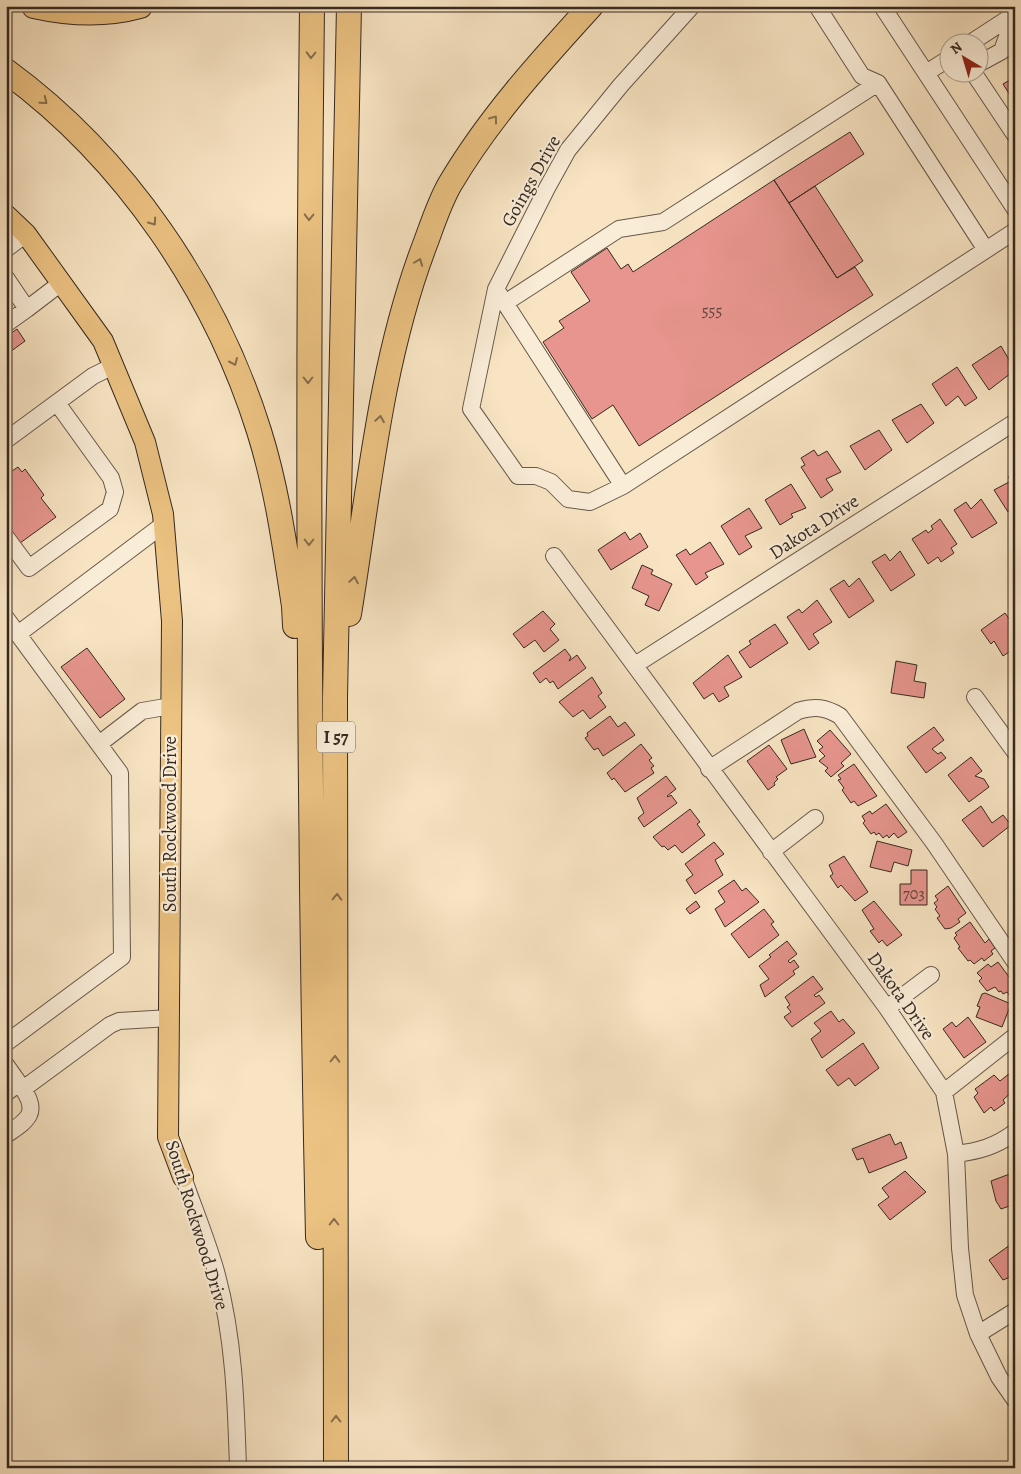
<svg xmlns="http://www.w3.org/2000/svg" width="1021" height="1474" font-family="Alegreya,serif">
	<rect width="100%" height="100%" fill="#f8e4c3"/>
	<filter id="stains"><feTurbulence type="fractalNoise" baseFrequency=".004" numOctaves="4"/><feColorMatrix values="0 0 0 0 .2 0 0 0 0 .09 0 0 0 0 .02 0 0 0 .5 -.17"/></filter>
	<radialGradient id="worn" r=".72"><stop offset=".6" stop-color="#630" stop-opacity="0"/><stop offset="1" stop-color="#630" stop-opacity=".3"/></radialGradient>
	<!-- building -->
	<path fill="#e7958e" stroke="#352921" d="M1015 77V103L1003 84Z
		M850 132 864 154 789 203 774 180Z
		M774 180 837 278 855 267 873 295 639 446 613 405 592 419 543 342 564 328 559 321 590 301 571 272 607 248 621 269 628 264 633 272Z
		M815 186 863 261 837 278 789 203Z
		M17 329 25 341 6 355V337Z
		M1001 346 1015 370 989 390 972 365Z
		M957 367 977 398 965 406 958 396 946 406 932 384Z
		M921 404 934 423 907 443 892 420Z
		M879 430 892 450 865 470 850 446Z
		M814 450 818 456 827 451 841 472 826 479 833 490 821 498 801 467 805 465 801 458Z
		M18 467 22 472 25 469 44 495 41 498 56 517 20 543 6 525V475Z
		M1015 472V509L1008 512 994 490 1009 482 1011 486 1013 484 1008 477Z
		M791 484 806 508 791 514 793 517 780 525 765 500Z
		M981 499 997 523 972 538 954 510 966 502 971 509Z
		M749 508 762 528 745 536 752 547 739 555 721 526Z
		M940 519 957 544 951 548 954 553 941 562 938 557 928 564 912 539 926 530 928 533 933 529 931 526Z
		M625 532 630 540 640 533 648 547 611 570 598 550Z
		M710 542 724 564 705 573 708 577 696 585 676 555 686 549 690 555Z
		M900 551 915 575 891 591 872 562 885 554 890 561Z
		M642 565 653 570 651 574 672 584 659 611 645 605 649 596 632 588Z
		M859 578 874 601 849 618 830 589 844 580 849 587Z
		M817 600 832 622 813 634 819 643 809 650 787 617 799 609 802 613Z
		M543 611 555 624 550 629 559 640 544 652 535 640 524 648 513 634Z
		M1005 613 1015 627V648L1003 656 994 641 991 644 981 630Z
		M775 624 788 643 750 668 739 652 751 644 749 641Z
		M87 648 125 699 100 718 61 667Z
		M565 649 571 657 569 661 577 655 586 668 558 689 553 681 550 683 546 678 540 683 533 673Z
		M728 655 742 677 724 687 729 696 719 702 713 693 704 699 693 683Z
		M896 661 917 665 914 681 926 683 924 698 891 693Z
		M592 677 602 693 598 696 606 707 590 719 583 710 573 717 559 702Z
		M610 716 618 727 625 722 635 735 603 756 598 748 594 750 585 738 588 736 587 733Z
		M934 727 944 740 932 749 938 754 941 752 946 758 926 773 907 747Z
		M804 729 816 757 791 764 781 740Z
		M830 730 851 754 841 763 844 766 831 777 825 771 828 768 819 761 825 756 819 750 823 747 817 741Z
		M641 744 652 758 649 760 654 766 651 768 654 773 625 792 614 778 612 780 607 773Z
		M769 745 787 769 776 777 778 779 774 783 775 785 768 790 747 761Z
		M971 757 982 771 975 776 984 779 989 787 969 802 948 775Z
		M854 764 877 796 858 806 854 801 851 803 842 790 844 788 838 780 841 779 838 775Z
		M666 776 676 789 667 796 668 797 671 795 677 803 644 827 638 818 644 813 637 798Z
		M886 804 907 832 898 838 894 833 889 838 887 835 883 838 879 833 876 835 874 832 871 834 863 823 865 821 862 816 870 811 872 814Z
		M981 806 992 823 1003 815 1011 825 983 847 962 820Z
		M690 809 700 822 697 824 705 835 682 853 675 845 668 850 664 846 662 847 653 837Z
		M877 841 912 850 908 866 894 862 891 872 870 867Z
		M714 842 724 854 715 860 723 875 695 894 686 880 693 875 685 864Z
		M844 856 868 892 855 901 841 885 838 888 830 876 833 874 829 865Z
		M911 870H927V905H900V884H911Z
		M734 880 742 891 746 888 759 902 725 927 715 909 725 902 718 891Z
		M948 886 966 913 958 919 960 922 951 928 945 929 937 918 940 916 935 909 937 907 934 903 938 900 935 896Z
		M696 901 700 907 690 914 686 909Z
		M874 901 902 935 887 946 882 940 879 943 870 931 874 929 862 910Z
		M764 909 774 922 771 924 779 935 749 958 731 934Z
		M970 922 985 943 989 939 995 948 991 951 993 954 984 961 982 958 974 964 970 960 968 961 958 948 960 947 954 938 957 935 955 933Z
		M787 941 797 954 788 961 790 963 794 960 799 967 793 971 795 974 765 997 760 985 769 979 759 966 771 957 769 955Z
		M998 962 1015 985V992L1010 996 1007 992 1003 994 1001 991 999 992 995 987 987 991 979 981 982 978 977 973 988 964 991 967Z
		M813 976 823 989 814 995 816 997 819 995 825 1003 792 1027 784 1017 791 1012 787 1007 790 1005 785 997Z
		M985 993 1011 1004 1002 1027 976 1017 980 1007 977 1006 982 994Z
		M831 1011 839 1022 843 1019 855 1033 822 1058 811 1039 821 1031 814 1023Z
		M968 1017 986 1042 964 1058 943 1029 952 1022 956 1027Z
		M863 1043 879 1068 855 1086 849 1078 838 1086 826 1070Z
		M1010 1073 1015 1079V1089L1003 1100 1005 1103 994 1111 991 1107 984 1113 974 1097 978 1093 975 1089 994 1075 1000 1081Z
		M890 1134 895 1145 901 1142 907 1158 869 1173 863 1158 857 1160 852 1149Z
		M905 1171 926 1192 890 1220 878 1205 889 1197 882 1188Z
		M1015 1172V1204L1001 1209 996 1201 991 1181Z
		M1010 1245 1015 1253V1275L1003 1280 989 1260Z"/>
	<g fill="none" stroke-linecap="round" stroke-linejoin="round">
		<!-- minor casing -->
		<g stroke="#66584a" stroke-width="18">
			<path id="minor" d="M817 6 862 76 878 83 986 250
				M882 6 1015 209
				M972 42 1015 14
				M978 64 1002 51 1008 34 1015 30
				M973 72 1015 135
				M926 73 948 59
				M6 249 26 234
				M6 278 27 309 61 283
				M496 289 623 486 1015 231
				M505 303 619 229 663 222 878 83
				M6 324 27 309
				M6 440 93 376 113 366
				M623 486 590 502 568 499 551 482 536 476H518L471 409 496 289 547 188 568 150 621 85 692 6
				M6 537 29 568 110 509 115 492 111 478 57 403
				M554 556 887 1008 944 1092 956 1154 960 1248 965 1295 978 1334 999 1377 1015 1400
				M6 618 120 773 122 957 6 1043
				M18 634 164 524
				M635 665 1015 422
				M975 697 1015 752
				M99 744 142 711 171 706
				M709 769 798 711C815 706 825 707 840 716L934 843 1015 962
				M771 852 815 818
				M887 1008 931 975
				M6 1065 23 1089 110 1025 119 1021 170 1018
				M944 1092 1015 1036
				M6 1093 19 1083
				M6 1135C26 1121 40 1114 23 1089
				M956 1154C979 1151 995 1147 1015 1132
				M183 1177C194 1209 208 1242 217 1275 234 1338 236 1403 238 1468
				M978 1334 1015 1311"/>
		</g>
		<!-- major casing -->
		<g stroke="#352921" stroke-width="22">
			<path id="major" d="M6 215 26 234 103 341 145 442 163 514 172 621 168 1137 183 1177"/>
		</g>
		<!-- highway casing -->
		<g stroke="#352921" stroke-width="26">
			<path id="highway" d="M34 6C70 14 104 16 140 6
				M312 6C307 417 309 827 318 1237
				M6 71C125 158 215 291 259 431 277 488 285 547 294 606L295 626
				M349 614C369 491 380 364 424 247 432 226 439 203 450 184 489 118 540 62 591 6
				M336 1468 335 697 349 6"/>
		</g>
		<!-- minor -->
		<use href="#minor" stroke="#faedd8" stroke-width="16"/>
		<!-- major -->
		<use href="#major" stroke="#ecc282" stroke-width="20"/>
		<!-- highway -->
		<use href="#highway" stroke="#ecc282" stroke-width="24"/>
	</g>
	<!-- one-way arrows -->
	<defs><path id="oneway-chevron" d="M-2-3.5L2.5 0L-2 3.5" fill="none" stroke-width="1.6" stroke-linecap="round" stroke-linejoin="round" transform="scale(1.25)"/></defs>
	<g stroke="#876e4d">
		<use href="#oneway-chevron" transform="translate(311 55) rotate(91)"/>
		<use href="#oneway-chevron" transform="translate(44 101) rotate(39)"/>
		<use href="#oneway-chevron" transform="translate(494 119) rotate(-54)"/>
		<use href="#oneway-chevron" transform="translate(309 217) rotate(91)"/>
		<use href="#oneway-chevron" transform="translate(153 222) rotate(55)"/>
		<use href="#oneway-chevron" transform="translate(419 262) rotate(-69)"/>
		<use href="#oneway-chevron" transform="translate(234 362) rotate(66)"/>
		<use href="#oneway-chevron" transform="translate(308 380) rotate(90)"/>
		<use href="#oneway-chevron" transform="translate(380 419) rotate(-81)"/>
		<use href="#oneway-chevron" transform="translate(309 542) rotate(90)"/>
		<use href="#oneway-chevron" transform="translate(354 580) rotate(-81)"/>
		<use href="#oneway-chevron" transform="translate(337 897) rotate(-89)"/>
		<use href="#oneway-chevron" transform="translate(335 1059) rotate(-89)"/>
		<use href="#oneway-chevron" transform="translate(334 1222) rotate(-90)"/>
		<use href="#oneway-chevron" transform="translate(336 1419) rotate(-90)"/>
	</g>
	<g text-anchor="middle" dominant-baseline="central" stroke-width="4.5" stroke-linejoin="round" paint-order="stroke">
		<!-- number labels -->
		<g font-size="16" fill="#62443c">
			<text x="712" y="311">555</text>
			<text x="914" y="894">703</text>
		</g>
		<!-- shield labels -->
		<rect fill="#faedd8" stroke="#706458" stroke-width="1" x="317" y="721.5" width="38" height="31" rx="4"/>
		<g font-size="18" font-weight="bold" fill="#352921">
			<text x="336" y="737">I 57</text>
		</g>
		<!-- street labels -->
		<g font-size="19" fill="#352921" stroke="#faedd8">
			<text transform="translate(531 181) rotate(-61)">Goings Drive</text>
			<text transform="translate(814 527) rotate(-33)">Dakota Drive</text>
			<text transform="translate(170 824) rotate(-90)">South Rockwood Drive</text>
			<text transform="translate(901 996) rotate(55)">Dakota Drive</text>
			<text transform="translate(197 1225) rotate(73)">South Rockwood Drive</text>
		</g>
	</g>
	<!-- margin -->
	<rect width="1021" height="1474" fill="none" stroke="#f8e4c3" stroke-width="25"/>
	<rect x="8" y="8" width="1006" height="1459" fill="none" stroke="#352921" stroke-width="2.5"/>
	<rect x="12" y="12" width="996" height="1449" fill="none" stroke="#352921"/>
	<!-- north arrow -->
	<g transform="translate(964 58) rotate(322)"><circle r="24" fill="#faedd8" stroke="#ab9f8f"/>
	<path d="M0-4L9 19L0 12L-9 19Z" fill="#8f2418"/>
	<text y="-8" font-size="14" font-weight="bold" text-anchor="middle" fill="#352921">N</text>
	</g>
	<rect width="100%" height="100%" filter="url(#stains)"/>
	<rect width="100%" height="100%" fill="url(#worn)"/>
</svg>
